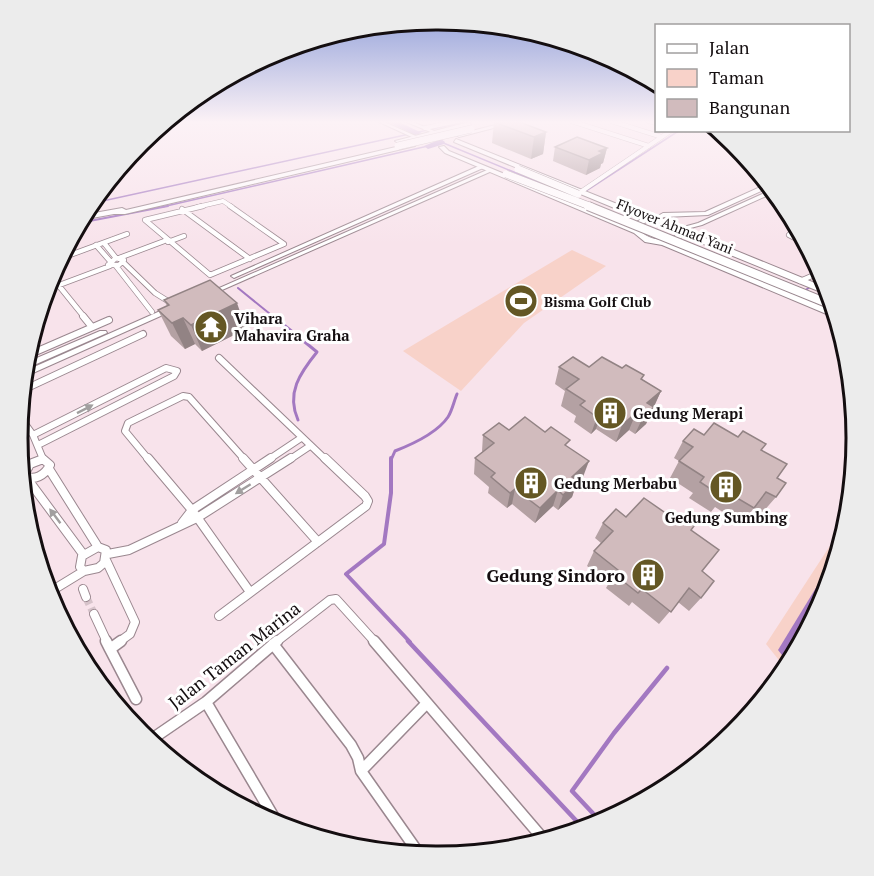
<svg xmlns="http://www.w3.org/2000/svg" width="874" height="876" font-family="'PT Serif',serif">
	<rect width="100%" height="100%" fill="#f8e3eb"/>
	<!-- green -->
	<path fill="#f8d2c9" d="M572 250 606 266 524 323 461 391 403 351Z
		M848 518 824 599 786 669 766 644Z"/>
	<!-- water -->
	<path fill="#a378c1" d="M839 550 824 599 789 664 778 650Z"/>
	<g fill="none" stroke-linecap="round" stroke-linejoin="round">
		<!-- stream-far4 -->
		<path stroke="#a378c1" stroke-width="1.5" d="M441 142 555 189
			M575 198 680 130
			M89 204 469 121
			M162 207 428 146"/>
		<!-- stream-far3 -->
		<path stroke="#a378c1" stroke-width="2" d="M79 223 168 206
			M238 288 275 318
			M804 291 824 278"/>
		<!-- stream-far2 -->
		<path stroke="#a378c1" stroke-width="3" d="M273 316 317 352C300 373 286 393 298 420
			M391 460 395 451C413 444 437 433 448 417 452 411 454 401 457 394"/>
		<!-- stream-far1 -->
		<path stroke="#a378c1" stroke-width="4" d="M391 458V493L384 544 346 574 410 642"/>
		<!-- stream -->
		<path stroke="#a378c1" stroke-width="4.5" d="M408 641 584 829
			M602 823 572 791 614 733 667 668"/>
		<!-- river -->
		<path fill="#a378c1" fill-rule="evenodd" d="M386 121H397L422 133 415 135Z
			M441 139 445 142 444 144 428 149 424 146Z"/>
		<!-- street-tunnel -->
		<path stroke="#d6c3ca" stroke-width="8" stroke-dasharray="8 4" stroke-linecap="butt" d="M86 597 94 614"/>
		<!-- street-far4 casing -->
		<g stroke="#9a878f" stroke-width="5">
			<path id="street-far4" d="M571 121 649 146
				M611 121 662 137
				M648 121 656 123
				M425 128 458 121
				M582 191 672 130
				M197 207 223 201 232 207"/>
		</g>
		<!-- street-far3 casing -->
		<g stroke="#9a878f" stroke-width="6">
			<path id="street-far3" d="M203 206 145 220 210 275 284 244 230 206
				M182 209 250 259
				M797 228 789 235 805 243
				M168 242 184 236
				M104 243 116 258
				M96 245 110 261
				M70 255 127 234
				M116 258 124 260 119 265H108Z
				M119 258 167 240
				M123 262 155 293 171 303
				M116 266 152 312
				M51 276 85 318
				M800 281 821 272
				M46 290 110 266"/>
		</g>
		<!-- street-far2 casing -->
		<g stroke="#9a878f" stroke-width="8">
			<path id="street-far2" d="M83 316 92 327
				M26 356 109 320
				M219 358 326 460
				M23 390 143 334
				M20 417 33 435 43 459
				M33 435 166 368 177 371 174 376 38 445
				M40 460H44
				M149 460 125 431 128 423 183 396 189 397 245 460
				M268 460 301 438
				M289 460 310 446"/>
		</g>
		<!-- street-far1 casing -->
		<g stroke="#9a878f" stroke-width="10">
			<path id="street-far1" d="M148 458 192 510 250 592
				M243 458 318 542
				M43 459 50 465C45 475 34 482 24 475L30 464Z
				M49 469 98 547
				M26 477 83 554
				M182 523 192 510 271 458
				M98 547 106 550 104 563 98 568 84 571 80 567 82 556Z
				M108 554 129 550 197 518 291 458
				M106 560 135 622 130 634 119 642
				M83 589 86 597
				M48 593 84 571
				M94 614 107 642
				M219 616 366 506 368 501 365 496 325 458
				M276 642 330 600 336 599 375 642"/>
		</g>
		<!-- street casing -->
		<g stroke="#9a878f" stroke-width="13">
			<path id="street" d="M106 641 110 649
				M121 641 110 649 136 699
				M374 641 545 841
				M273 644 351 745 358 758 361 771 420 855
				M206 702 279 826
				M149 741 206 702 277 641
				M361 771 427 703"/>
		</g>
		<!-- secondary casing -->
		<g stroke="#9a878f" stroke-width="2">
			<path id="secondary" d="M377 121H382L418 137 414 138Z
				M404 121H410L437 132 433 133Z
				M481 165 483 166V168L236 277 234 278 231 276Z
				M487 170 492 171 213 294H209L208 293Z
				M767 184 770 187 708 215 664 217 656 221 651 220 663 213 705 212Z
				M771 190 775 192 702 225 679 231 676 229 698 223Z
				M167 308H173L174 310 24 377 25 371Z
				M100 331H106L107 333 25 369V363Z"/>
		</g>
		<!-- highway casing -->
		<g stroke="#9a878f" stroke-width="2">
			<path id="highway" d="M511 121H521L459 137 456 135Z
				M469 122 471 125 398 143 395 141Z
				M456 139 652 218 664 219 683 229 827 288 828 295 684 236 672 243 834 311 836 318 662 245 645 242 634 233 445 153 439 147 444 146 449 151 631 226 641 219 454 142ZM646 222 660 223 675 230 676 235C663 243 647 240 638 228Z
				M413 143 416 145 415 146 125 214H114L81 220 83 215 122 208 126 210Z"/>
		</g>
		<!-- street-far4 -->
		<use href="#street-far4" stroke="#fff" stroke-width="4"/>
		<!-- street-far3 -->
		<use href="#street-far3" stroke="#fff" stroke-width="4.5"/>
		<!-- street-far2 -->
		<use href="#street-far2" stroke="#fff" stroke-width="6"/>
		<!-- street-far1 -->
		<use href="#street-far1" stroke="#fff" stroke-width="8"/>
		<!-- street -->
		<use href="#street" stroke="#fff" stroke-width="10"/>
		<!-- secondary -->
		<use href="#secondary" fill="#fff" fill-rule="evenodd"/>
		<!-- highway -->
		<use href="#highway" fill="#fff" fill-rule="evenodd"/>
		<!-- highway-bridge-far1 casing -->
		<g stroke="#9a878f" stroke-width="8" stroke-linecap="butt">
			<path id="highway-bridge-far1" d="M398 146 471 129
				M518 169 578 194
				M506 174 592 207"/>
		</g>
		<!-- highway-bridge casing -->
		<g stroke="#9a878f" stroke-width="10" stroke-linecap="butt">
			<path id="highway-bridge" d="M588 206 832 305"/>
		</g>
		<!-- highway-bridge-far1 -->
		<use href="#highway-bridge-far1" stroke="#fff" stroke-width="7"/>
		<!-- highway-bridge -->
		<use href="#highway-bridge" stroke="#fff" stroke-width="8"/>
	</g>
	<!-- wall -->
	<path fill="#b4a1a3" d="M494 122H520L546 132 543 154 531 159 492 143Z
		M555 147 607 148 603 163 601 164 600 168 586 175 553 161Z
		M164 300 246 329 202 351 195 344 185 349 171 336 158 310 167 306Z
		M559 367H589L643 380 661 391 646 424 635 434 629 430 616 442 596 429 591 434 574 422 576 416 561 406 565 391 555 384Z
		M509 430 568 447 583 477 577 482 572 497 558 510 553 506 535 523 512 504 507 508 488 493 489 487 474 474 475 458 483 452 482 451 483 435Z
		M704 435 761 450 777 478 776 497 762 513 754 508 741 524 715 507 711 512 689 498 693 493 670 478 679 461 674 458 683 441Z
		M626 517 691 530 702 571 701 598 689 611 678 602 659 624 632 602 629 606 606 588 609 583 587 566 594 551 601 543 595 538 603 523Z"/>
	<!-- shaded-wall -->
	<path fill="#928384" d="M546 132 543 154 531 159 534 137Z
		M607 148 603 163 601 164 600 168 586 175 589 160 599 151Z
		M237 303 246 329 202 351 191 325Z
		M183 318 195 344 185 349 172 323Z
		M661 391 646 424 635 434 643 417 647 403Z
		M602 412 596 429 591 434 597 417Z
		M636 413 629 430 616 442 622 425Z
		M589 461 583 477 577 482 572 497 558 510 563 495 572 477Z
		M515 489 512 504 507 508 510 493Z
		M558 490 553 506 535 523 540 508Z"/>
	<!-- building -->
	<path fill="#d1bbbd" stroke="#928384" stroke-width="1.5" d="M496 121H517L546 132 534 137 494 122Z
		M577 137 607 148 599 151 603 153 589 160 555 147Z
		M210 280 237 303 191 325 183 318 172 323 158 310 169 305 164 300Z
		M573 357 589 367 602 357 622 368 626 365 644 375 641 379 661 391 647 403 654 407 643 417 636 413 622 425 602 412 597 417 580 405 585 401 566 389 579 379 559 367Z
		M525 417 545 432 551 427 570 440 565 445 589 461 572 477 578 481 563 495 558 490 540 508 515 489 510 493 491 477 495 473 475 458 494 443 483 435 499 423 509 430Z
		M714 423 738 437 743 431 766 444 761 450 787 464 777 478 786 483 776 497 766 492 754 508 727 492 723 497 700 482 704 477 679 461 693 447 683 441 694 429 704 435Z
		M644 498 667 514 671 510 694 526 691 530 719 550 702 571 714 581 701 598 689 588 671 612 642 589 638 593 614 574 618 570 594 551 613 531 603 523 616 509 626 517Z"/>
	<!-- one-way arrows -->
	<defs><path id="oneway-solid" d="M-6-.8H1V-3.2L6.5 0L1 3.2V.8H-6Z" transform="scale(1.5)"/></defs>
	<g fill="#a19f9f">
		<use href="#oneway-solid" transform="translate(85 409) rotate(-27)"/>
		<use href="#oneway-solid" transform="translate(243 489) rotate(148)"/>
		<use href="#oneway-solid" transform="translate(55 516) rotate(-127)"/>
	</g>
	<!-- sky -->
	<linearGradient id="sky" x2="0" y2="1"><stop stop-color="#8c9cd8"/><stop offset="0.5" stop-color="#fcf2f6"/><stop offset="1" stop-color="#fcf2f6" stop-opacity="0"/></linearGradient>
	<rect width="874" height="244" fill="url(#sky)"/>
	<!-- icons -->
	<defs>
		<g id="stadium-disc" transform="scale(1.725)"><circle r="9.5" fill="#645724" stroke="#fff"/><path d="M0-5a6.5 5 0 1 0 0 10a6.5 5 0 1 0 0-10ZM-3.5-1.8h7v3.6h-7Z" fill="#fff"/></g>
		<g id="temple-disc" transform="scale(1.725)"><circle r="9.5" fill="#645724" stroke="#fff"/><path d="M0-6L5-2H3V0L6.5 2.5H4V6H1.5V3h-3V6H-4V2.5H-6.5L-3 0V-2H-5Z" fill="#fff"/></g>
		<g id="building-disc" transform="scale(1.725)"><circle r="9.5" fill="#645724" stroke="#fff"/><path d="M-4-6H4V6H1V3H-1V6H-4ZM-2.5-4.3h1.7v1.8h-1.7ZM.8-4.3h1.7v1.8H.8ZM-2.5-1h1.7V.8h-1.7ZM.8-1h1.7V.8H.8Z" fill="#fff"/></g>
	</defs>
	<g fill-rule="evenodd">
		<use href="#stadium-disc" x="521" y="301"/>
		<use href="#temple-disc" x="211" y="327"/>
		<use href="#building-disc" x="610" y="413"/>
		<use href="#building-disc" x="531" y="483"/>
		<use href="#building-disc" x="726" y="487"/>
		<use href="#building-disc" x="648" y="575"/>
	</g>
	<g text-anchor="middle" dominant-baseline="central" stroke-width="6" stroke-linejoin="round" paint-order="stroke">
		<!-- far-street labels -->
		<g font-size="14" fill="#140e10" stroke="#fff">
			<text transform="translate(675 226) rotate(22)">Flyover Ahmad Yani</text>
		</g>
		<!-- far-poi labels -->
		<g font-size="14" font-weight="bold" fill="#140e10" stroke="#fff" text-anchor="start">
			<text x="544" y="301">Bisma Golf Club</text>
		</g>
		<!-- poi labels -->
		<g font-size="15" font-weight="bold" fill="#140e10" stroke="#fff" text-anchor="start">
			<text x="234" y="318">Vihara<tspan x="234" dy="17">Mahavira Graha</tspan></text>
			<text x="633" y="413">Gedung Merapi</text>
			<text x="554" y="483">Gedung Merbabu</text>
			<text x="726" y="517" text-anchor="middle">Gedung Sumbing</text>
		</g>
		<!-- near-poi labels -->
		<g font-size="18" font-weight="bold" fill="#140e10" stroke="#fff" text-anchor="end">
			<text x="625" y="575">Gedung Sindoro</text>
		</g>
		<!-- near-street labels -->
		<g font-size="18" fill="#140e10" stroke="#fff">
			<text transform="translate(234 655) rotate(-38)">Jalan Taman Marina</text>
		</g>
	</g>
	<!-- crop -->
	<path d="M0 0H874V876H0ZM436 30H438A408 408 0 0 1 846 438V438A408 408 0 0 1 438 846H436A408 408 0 0 1 28 438V438A408 408 0 0 1 436 30Z" fill="#ececec" fill-rule="evenodd"/>
	<path fill="none" stroke="#140e10" stroke-width="3" d="M436 30H438A408 408 0 0 1 846 438V438A408 408 0 0 1 438 846H436A408 408 0 0 1 28 438V438A408 408 0 0 1 436 30Z"/>
	<!-- legend -->
	<rect x="655" y="24" width="195" height="108" fill="#ffffff" stroke="#a19f9f" stroke-width="1.5"/>
	<rect x="667" y="44" width="30" height="9" fill="#ffffff" stroke="#a19f9f" stroke-width="1.5"/>
	<text x="709" y="54" font-size="18" fill="#140e10">Jalan</text>
	<rect x="667" y="69" width="30" height="18" fill="#f8d2c9" stroke="#a19f9f" stroke-width="1.5"/>
	<text x="709" y="84" font-size="18" fill="#140e10">Taman</text>
	<rect x="667" y="99" width="30" height="18" fill="#d1bbbd" stroke="#a19f9f" stroke-width="1.5"/>
	<text x="709" y="114" font-size="18" fill="#140e10">Bangunan</text>
</svg>
